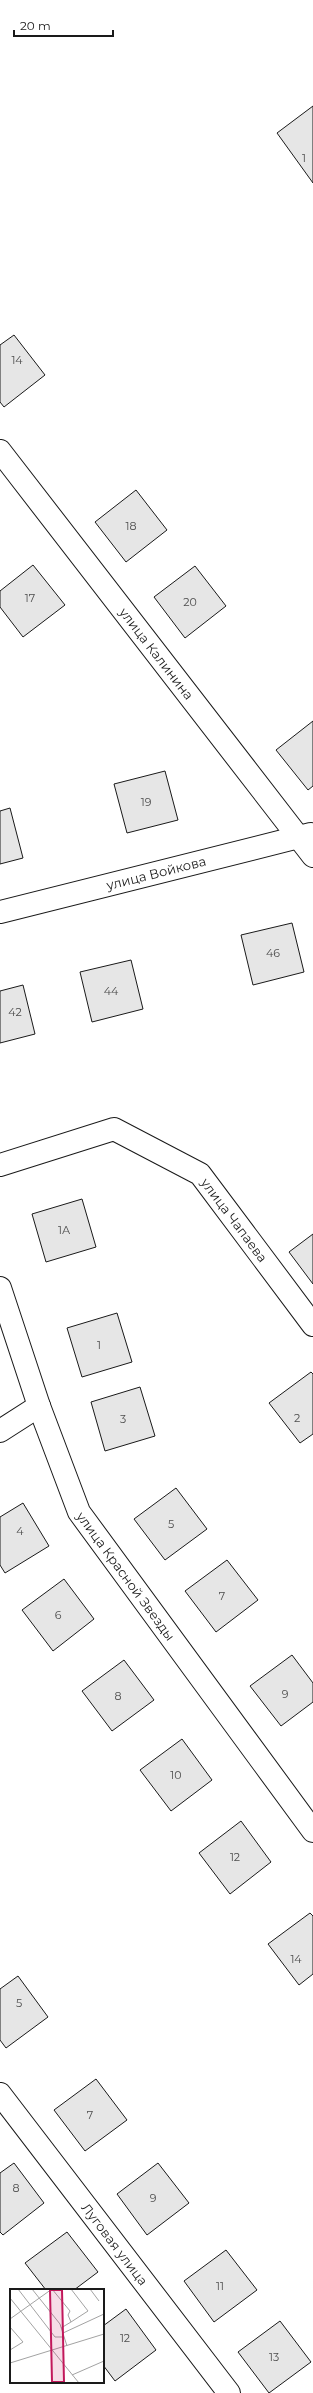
<svg xmlns="http://www.w3.org/2000/svg" width="313" height="2393" font-family="Montserrat,sans-serif">
	<rect width="100%" height="100%" fill="#fff"/>
	<!-- building -->
	<path fill="#e6e6e6" stroke="#1a1a1a" d="M313 106V183L277 133Z
		M14 335 45 375 4 407 0 402V345Z
		M136 490 167 530 126 562 95 522Z
		M33 565 65 605 23 637 0 607V591Z
		M195 566 226 606 185 638 154 597Z
		M313 721V786L308 790 276 750Z
		M165 771 178 820 127 833 114 784Z
		M10 808 23 858 0 864V811Z
		M292 923 304 972 253 985 241 935Z
		M131 960 143 1009 92 1022 80 972Z
		M23 985 35 1034 0 1043V991Z
		M82 1199 96 1247 46 1262 32 1214Z
		M313 1234V1284L289 1252Z
		M117 1313 132 1362 82 1377 67 1328Z
		M311 1372 313 1374V1434L300 1443 269 1403Z
		M140 1387 155 1436 105 1451 91 1402Z
		M176 1488 207 1529 165 1560 134 1519Z
		M23 1503 49 1546 5 1573 0 1565V1517Z
		M227 1560 258 1600 216 1632 185 1591Z
		M64 1579 94 1619 53 1651 22 1610Z
		M292 1655 313 1683V1702L281 1726 250 1686Z
		M124 1660 154 1700 112 1731 82 1691Z
		M182 1739 212 1780 171 1811 140 1770Z
		M241 1821 271 1862 230 1894 199 1853Z
		M310 1913 313 1916V1974L299 1985 268 1944Z
		M18 1976 48 2017 6 2048 0 2040V1989Z
		M96 2079 127 2120 85 2151 54 2110Z
		M14 2163 44 2203 3 2235 0 2232V2173Z
		M158 2163 189 2203 147 2235 117 2194Z
		M67 2232 98 2272 74 2290H46L25 2263Z
		M226 2250 257 2290 214 2322 184 2281Z
		M126 2309 156 2350 115 2381 103 2365V2326Z
		M280 2321 311 2362 269 2393 238 2352Z"/>
	<g fill="none" stroke-linecap="round" stroke-linejoin="round">
		<!-- street casing -->
		<g stroke="#1a1a1a" stroke-width="24">
			<g id="street">
				<path id="s1" d="M0 451 313 856"/>
				<path id="s2" d="M0 912 311 834"/>
				<path id="s3" d="M0 1165 114 1129 200 1174 313 1325"/>
				<path id="s4" d="M0 1288 39 1406 79 1512 313 1831"/>
				<path d="M0 1431 39 1406"/>
				<path id="s5" d="M0 2094 229 2393"/>
			</g>
		</g>
		<!-- street -->
		<use href="#street" stroke="#fff" stroke-width="22"/>
	</g>
	<g text-anchor="middle" dominant-baseline="central" stroke-width="3" stroke-linejoin="round" paint-order="stroke">
		<!-- number labels -->
		<g font-size="11" fill="#4d4d4d">
			<text x="304" y="158">1</text>
			<text x="17" y="360">14</text>
			<text x="131" y="526">18</text>
			<text x="30" y="598">17</text>
			<text x="190" y="602">20</text>
			<text x="146" y="802">19</text>
			<text x="273" y="953">46</text>
			<text x="111" y="991">44</text>
			<text x="15" y="1012">42</text>
			<text x="64" y="1230">1А</text>
			<text x="99" y="1345">1</text>
			<text x="297" y="1418">2</text>
			<text x="123" y="1419">3</text>
			<text x="171" y="1524">5</text>
			<text x="20" y="1531">4</text>
			<text x="222" y="1596">7</text>
			<text x="58" y="1615">6</text>
			<text x="285" y="1694">9</text>
			<text x="118" y="1696">8</text>
			<text x="176" y="1775">10</text>
			<text x="235" y="1857">12</text>
			<text x="296" y="1959">14</text>
			<text x="19" y="2003">5</text>
			<text x="90" y="2115">7</text>
			<text x="16" y="2188">8</text>
			<text x="153" y="2198">9</text>
			<text x="220" y="2286">11</text>
			<text x="125" y="2338">12</text>
			<text x="274" y="2357">13</text>
		</g>
		<!-- street labels -->
		<g font-size="13" fill="#1a1a1a" stroke="#fff">
			<text stroke="none"><textPath href="#s1" startOffset="256">улица Калинина</textPath></text>
			<text stroke="none"><textPath href="#s2" startOffset="161">улица Войкова</textPath></text>
			<text stroke="none"><textPath href="#s3" startOffset="274">улица Чапаева</textPath></text>
			<text stroke="none"><textPath href="#s4" startOffset="317">улица Красной Звезды</textPath></text>
			<text stroke="none"><textPath href="#s5" startOffset="189">Луговая улица</textPath></text>
		</g>
	</g>
	<!-- overview -->
	<g transform="translate(10 2289)">
		<rect width="94" height="94" fill="#fff"/>
		<path fill="none" stroke="#a3a3a3" stroke-width="1" d="M8 0 45 48H54M22 0 50 35 57 57M42 0 60 22 58 26 61 33 51 39M80 0 89 12M0 9 69 94M0 30 42 0M61 33 78 22 61 0M0 38 13 53 0 61M53 44 94 25M0 74 94 45M62 86 94 72"/>
		<path fill="#c2185b" fill-opacity="0.15" stroke="#c2185b" stroke-width="2" d="M40 1H52L54 93H42Z"/>
		<rect width="94" height="94" fill="none" stroke="#1a1a1a" stroke-width="2"/>
	</g>
	<!-- scale -->
	<path d="M14 30v6h99v-6" fill="none" stroke="#1a1a1a" stroke-width="2"/>
	<text x="20" y="30" font-size="12" fill="#1a1a1a" stroke="#ffffff" stroke-width="3" paint-order="stroke">20 m</text>
</svg>
